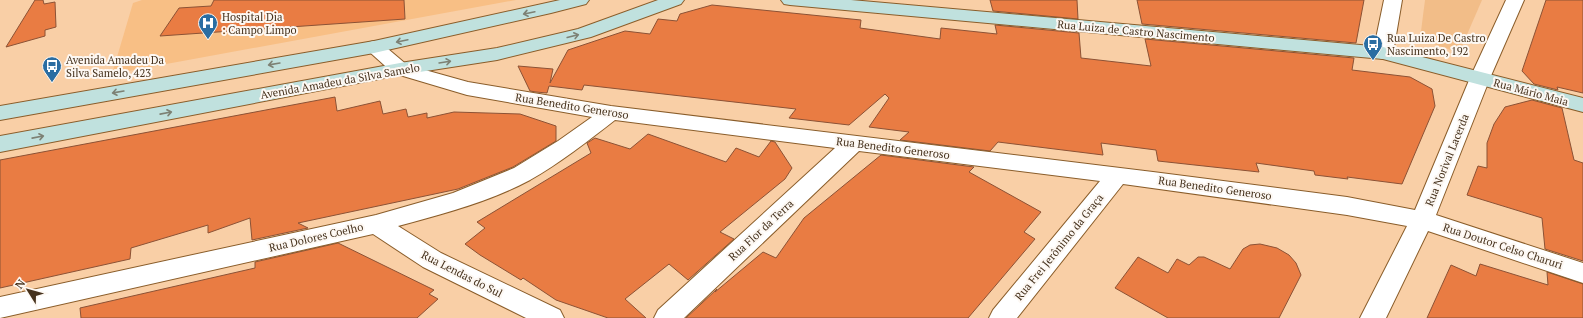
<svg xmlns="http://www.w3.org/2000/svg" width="1583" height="318" font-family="'PT Serif',serif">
	<rect width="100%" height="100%" fill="#f9cfa6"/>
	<!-- built -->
	<path fill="#f8bf85" d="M142 0H516L112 74 133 3Z"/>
	<!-- green -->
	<path fill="#f2bd88" d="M1425 0H1482L1459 53 1420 39Z"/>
	<!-- building -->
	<path fill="#e97c43" stroke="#8c5235" d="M35 0H43L44 4 55 2 56 27 45 30V36L6 47Z
		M214 0H404L405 19 160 36 179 8 211 6Z
		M990 0H1077L1078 19 993 11Z
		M1137 0H1364L1356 43 1142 24Z
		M1546 0H1583V93L1557 87 1558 90 1534 84 1522 71Z
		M712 5 861 20 860 28 940 39 941 28 997 34 995 25 1079 33 1081 58 1151 66 1145 39 1354 58 1352 70 1410 77 1432 89 1435 106 1402 184 1347 177 1348 179 1315 175 1314 171 1256 163 1259 172 1158 161 1156 150 1101 143 1103 155 998 142 990 151 900 140 909 132 869 127 889 98 885 94 849 125 789 118 796 109 584 85 582 90 549 86 547 93 536 92 530 91 518 66 553 69 550 83 568 50 625 31 650 34 658 19 677 21 680 14Z
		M335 97 337 111 380 101 383 114 406 109 408 117 427 113V118L454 112 520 114 556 126V141L513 167 458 189 298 223 308 228 252 240 250 218 208 233V225L131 248 130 259 0 288V160Z
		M1532 100 1562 108 1574 160 1583 163V261L1545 249 1542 218 1467 195 1478 166 1487 168V143L1494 124 1505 107Z
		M648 134 726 162 736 148 759 157 771 141 775 142 792 168 785 179 720 232 734 239 688 280 669 264 625 299 646 318H608L556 300 523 278 521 280 480 255 465 244 485 228 477 222 591 153 587 143 595 138 630 149Z
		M881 155 974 167 969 172 1041 212 1024 232 1035 239 968 318H686L717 289 715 292 763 252 776 258 804 218Z
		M338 243 434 290 429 294 438 299 417 318H81L80 308 255 268V262Z
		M1260 244 1277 248 1289 255 1296 263 1301 275 1279 318H1168L1115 288 1138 257 1168 273 1177 259 1189 265 1198 257H1204L1230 269 1243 249 1250 245Z
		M1480 264 1548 285 1547 272 1583 284V318H1427L1451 265 1476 276Z"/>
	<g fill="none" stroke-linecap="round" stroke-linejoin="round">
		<!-- street casing -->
		<g stroke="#8a5d2a" stroke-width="2">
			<path id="street" d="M1384 0H1402L1393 53 1390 57 1383 59 1376 57 1373 53Z
				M1506 0H1524L1490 78 1436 215 1583 263V283L1428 231 1386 318H1360L1407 226 1347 215 1123 184 1017 318H989L993 310 1100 181 859 151 684 318H654L658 310 835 148 615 120C588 141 560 163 530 180 489 202 443 214 398 226L441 253 560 310 564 318H526L423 267 373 234 0 318V297L376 215 453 193 514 168 558 141 592 117 467 95 393 73 364 47 367 43 374 41 381 43 407 65 468 82 611 106 1153 172 1347 197 1415 210 1470 78Z"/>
		</g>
		<!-- secondary casing -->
		<g stroke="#8a5d2a" stroke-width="2">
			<path id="secondary" d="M560 0H589L586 4 551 13 374 53 0 120V106L374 41Z
				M658 0H684L681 4 591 37 497 60 400 75 0 152V136L400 63 497 48 578 29Z
				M781 0H851L1383 47 1583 98V112L1383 59 790 5 784 4Z"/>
		</g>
		<!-- street -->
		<use href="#street" fill="#fff" fill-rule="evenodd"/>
		<!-- secondary -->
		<use href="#secondary" fill="#c0e1de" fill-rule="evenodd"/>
	</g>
	<!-- one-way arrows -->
	<defs><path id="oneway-shaft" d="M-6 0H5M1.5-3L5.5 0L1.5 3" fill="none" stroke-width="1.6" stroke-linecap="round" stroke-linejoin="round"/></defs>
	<g stroke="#7d8174">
		<use href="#oneway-shaft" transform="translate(529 13) rotate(168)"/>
		<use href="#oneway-shaft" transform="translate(573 36) rotate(-14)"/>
		<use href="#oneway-shaft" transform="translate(402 41) rotate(168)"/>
		<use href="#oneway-shaft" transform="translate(445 62) rotate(-9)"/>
		<use href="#oneway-shaft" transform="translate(274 64) rotate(170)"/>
		<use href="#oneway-shaft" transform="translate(118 92) rotate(170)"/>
		<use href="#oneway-shaft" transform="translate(166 113) rotate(-11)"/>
		<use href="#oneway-shaft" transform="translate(38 137) rotate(-11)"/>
	</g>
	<!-- icons -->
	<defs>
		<g id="hospital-pin" transform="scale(1)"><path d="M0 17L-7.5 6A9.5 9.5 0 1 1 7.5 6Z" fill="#2a6da2" stroke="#fdf8f3"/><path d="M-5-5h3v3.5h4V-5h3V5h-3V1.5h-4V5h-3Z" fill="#fff"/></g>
		<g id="bus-pin" transform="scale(1)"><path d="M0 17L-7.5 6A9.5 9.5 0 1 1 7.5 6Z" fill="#2a6da2" stroke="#fdf8f3"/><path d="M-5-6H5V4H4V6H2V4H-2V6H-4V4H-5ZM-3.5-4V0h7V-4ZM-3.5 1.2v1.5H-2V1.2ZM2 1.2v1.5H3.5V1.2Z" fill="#fff"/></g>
	</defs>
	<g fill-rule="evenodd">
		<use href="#hospital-pin" x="208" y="23"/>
		<use href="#bus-pin" x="1373" y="44"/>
		<use href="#bus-pin" x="52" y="66"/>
	</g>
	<g text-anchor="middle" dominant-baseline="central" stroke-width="4" stroke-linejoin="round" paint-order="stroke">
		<!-- poi labels -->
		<g font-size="11" fill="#46321d" stroke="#fdf8f3" text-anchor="start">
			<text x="222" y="17">Hospital Dia<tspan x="222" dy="13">: Campo Limpo</tspan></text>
			<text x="1387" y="38">Rua Luiza De Castro<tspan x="1387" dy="13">Nascimento, 192</tspan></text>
			<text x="66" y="60">Avenida Amadeu Da<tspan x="66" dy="13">Silva Samelo, 423</tspan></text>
		</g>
		<!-- street labels -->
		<g font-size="11" fill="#46321d" stroke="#fdf8f3">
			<text transform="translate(1136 31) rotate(5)">Rua Luiza de Castro Nascimento</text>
			<text transform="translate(340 81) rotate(-10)">Avenida Amadeu da Silva Samelo</text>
			<text transform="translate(1531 92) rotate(15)">Rua Mário Maia</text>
			<text transform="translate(572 106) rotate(9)">Rua Benedito Generoso</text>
			<text transform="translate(893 148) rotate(7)">Rua Benedito Generoso</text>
			<text transform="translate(1447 160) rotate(-68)">Rua Norival Lacerda</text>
			<text transform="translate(1215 188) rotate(8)">Rua Benedito Generoso</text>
			<text transform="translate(761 230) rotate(-43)">Rua Flor da Terra</text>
			<text transform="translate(316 237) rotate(-13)">Rua Dolores Coelho</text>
			<text transform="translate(1503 246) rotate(18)">Rua Doutor Celso Charuri</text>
			<text transform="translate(1059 247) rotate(-51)">Rua Frei Jerônimo da Graça</text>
			<text transform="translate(462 274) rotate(27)">Rua Lendas do Sul</text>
		</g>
	</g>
	<!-- north arrow -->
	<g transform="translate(28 290) rotate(307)" stroke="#fdf8f3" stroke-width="3" paint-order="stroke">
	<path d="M0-3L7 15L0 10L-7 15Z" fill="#46321d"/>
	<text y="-6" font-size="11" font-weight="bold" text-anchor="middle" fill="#46321d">N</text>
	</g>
</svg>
